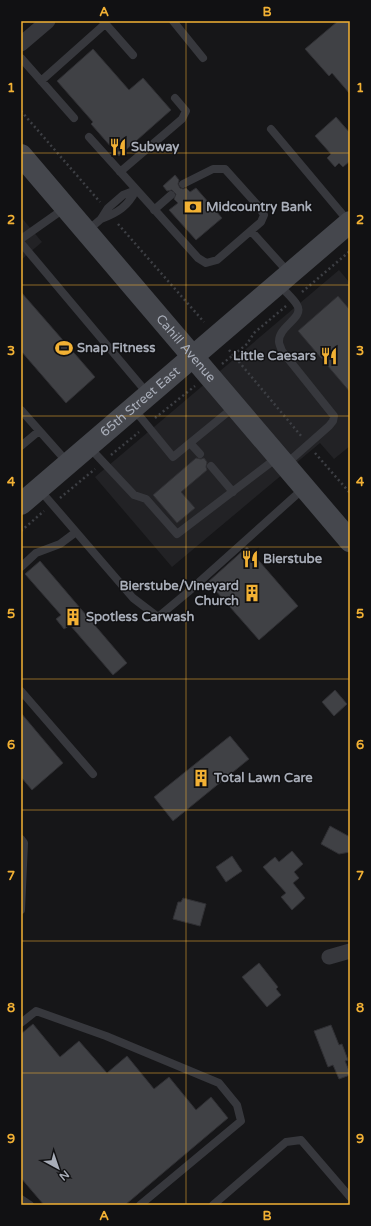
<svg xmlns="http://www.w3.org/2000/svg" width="371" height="1226" font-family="'Varela Round',sans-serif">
	<rect width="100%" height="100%" fill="#161618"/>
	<!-- built -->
	<path fill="#222225" d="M21 217 42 242 21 260Z
		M339 270 350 283V446L334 459 320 443 172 567 95 477Z"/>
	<!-- building -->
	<path fill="#404145" stroke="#303034" d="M338 21H350V94L332 73 329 76 305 49Z
		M93 49 129 90 143 78 171 110 119 156 91 124 93 122 57 81Z
		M336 117 350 133V161L343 167 339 163 335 167 327 158 331 154 315 136Z
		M175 175 179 180 178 184 180 188 183 189 186 188 190 192 196 188 222 218 196 240 169 210 178 203 174 199 176 194 172 190 167 191 163 186Z
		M21 292 95 377 66 403 21 351Z
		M338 296 350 310V392L298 331Z
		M196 458 201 459 204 458 207 462 206 467 207 470 181 492 195 508 177 523 153 495Z
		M247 547 298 606 259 640 208 582Z
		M40 561 127 663 113 675 70 625 64 629 56 619 61 615 25 574Z
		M335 690 347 704 334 716 322 702Z
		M21 713 63 763 32 790 21 777Z
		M230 736 249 759 173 821 154 797Z
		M330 826 350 837V852L339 854 321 844Z
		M292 851 303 864 294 872 299 878 293 883 305 898 292 910 281 897 286 893 263 867 275 857 279 862Z
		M232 856 242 871 226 882 216 867Z
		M183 898 206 904 200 926 173 919 178 902H181Z
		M259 963 278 987 276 989 281 995 267 1007 242 977Z
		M33 1024 60 1057 79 1041 107 1073 127 1056 154 1089 169 1077 196 1110 211 1097 228 1118 125 1205H44L21 1178V1034Z
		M331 1025 339 1045 342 1044 348 1060 345 1061 350 1073V1075L339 1079 333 1065 328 1067 314 1031Z"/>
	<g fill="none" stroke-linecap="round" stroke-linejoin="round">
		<!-- path -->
		<path stroke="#3d3f44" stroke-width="2.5" stroke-dasharray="2 3" stroke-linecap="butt" d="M21 111 100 202
			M118 224 204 322
			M302 292 350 251
			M229 350 302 437
			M222 364 247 344 254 333 286 306
			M155 418 195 386
			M315 453 350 493
			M111 455 139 432
			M60 498 95 469
			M21 531 44 511"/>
		<!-- lane -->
		<path stroke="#37383d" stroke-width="8" d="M103 21 133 55
			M173 21 203 58
			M21 58 74 118
			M41 81 105 24
			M271 129 349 222
			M89 137 198 258 206 263 217 260 261 222 264 215 260 208 225 169H213L183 184
			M120 172 182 119 186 111 175 98
			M154 210 171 195
			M101 219C118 213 128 206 136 190
			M87 231 101 219 108 208 123 195 136 190
			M251 231 289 273
			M21 239 65 208
			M21 243 148 394
			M279 284C284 291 293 298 297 305 305 318 278 326 279 342 279 344 281 348 282 351L334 416 333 421 329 426 286 464
			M133 408 173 457 190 443
			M21 410 68 463
			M21 446 39 431
			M89 447 134 495 146 499 177 534 278 457
			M200 454 190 443 234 407
			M211 466 233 492
			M39 489 133 598 158 617 188 592 304 488
			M21 567 36 553 60 544 76 532
			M21 691 93 774
			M21 839 24 843 21 910
			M21 1023 36 1011 106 1036 219 1083 237 1105 241 1121 140 1205
			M21 1199 30 1205
			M213 1205 286 1142 301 1140 350 1197"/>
		<!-- street -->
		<path stroke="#37383d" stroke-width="15" d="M21 44 48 21
			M329 957 350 951"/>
		<!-- secondary -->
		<g stroke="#45474d" stroke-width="22">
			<path id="s1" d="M21 155 350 541"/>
			<path id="s2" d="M21 504 350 222"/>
		</g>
	</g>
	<!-- grid -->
	<path fill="none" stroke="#f2b134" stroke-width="1" stroke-opacity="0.55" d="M186 21V1205M21 153H350M21 285H350M21 416H350M21 547H350M21 679H350M21 810H350M21 941H350M21 1073H350"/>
	<!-- icons -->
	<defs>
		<g id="restaurant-bare" transform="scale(1.38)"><path d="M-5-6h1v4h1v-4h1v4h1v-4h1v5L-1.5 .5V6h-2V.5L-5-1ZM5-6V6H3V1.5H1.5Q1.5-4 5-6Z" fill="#f2b134" stroke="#111113" stroke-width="2.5" paint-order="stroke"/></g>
		<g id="bank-bare" transform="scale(1.38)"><path d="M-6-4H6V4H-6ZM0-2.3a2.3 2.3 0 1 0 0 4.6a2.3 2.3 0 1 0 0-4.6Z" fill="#f2b134" stroke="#111113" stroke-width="2.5" paint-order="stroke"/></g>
		<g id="stadium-bare" transform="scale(1.38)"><path d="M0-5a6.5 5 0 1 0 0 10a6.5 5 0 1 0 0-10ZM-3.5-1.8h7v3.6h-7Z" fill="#f2b134" stroke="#111113" stroke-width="2.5" paint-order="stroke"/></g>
		<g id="building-bare" transform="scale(1.38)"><path d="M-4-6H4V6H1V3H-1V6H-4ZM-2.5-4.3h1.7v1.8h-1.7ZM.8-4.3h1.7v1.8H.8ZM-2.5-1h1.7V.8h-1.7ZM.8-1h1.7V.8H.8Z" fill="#f2b134" stroke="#111113" stroke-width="2.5" paint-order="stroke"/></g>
	</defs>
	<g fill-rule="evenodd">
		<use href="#restaurant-bare" x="118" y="147"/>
		<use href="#bank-bare" x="193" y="207"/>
		<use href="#stadium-bare" x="64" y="348"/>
		<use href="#restaurant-bare" x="329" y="356"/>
		<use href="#restaurant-bare" x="250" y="559"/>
		<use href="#building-bare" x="252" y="593"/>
		<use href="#building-bare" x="73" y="617"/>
		<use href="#building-bare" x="201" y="778"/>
	</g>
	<g text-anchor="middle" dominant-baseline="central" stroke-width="3" stroke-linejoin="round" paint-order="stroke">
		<!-- poi labels -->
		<g font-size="13" font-weight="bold" fill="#a8adb8" stroke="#111113" text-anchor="start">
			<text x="131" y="147">Subway</text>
			<text x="206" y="207">Midcountry Bank</text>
			<text x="77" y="348">Snap Fitness</text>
			<text x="316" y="356" text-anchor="end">Little Caesars</text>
			<text x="263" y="559">Bierstube</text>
			<text x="239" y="586" text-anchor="end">Bierstube/Vineyard<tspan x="239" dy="15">Church</tspan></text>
			<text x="86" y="617">Spotless Carwash</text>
			<text x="214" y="778">Total Lawn Care</text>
		</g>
		<!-- street labels -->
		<g font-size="13" fill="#a8adb8" stroke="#111113">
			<text stroke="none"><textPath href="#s1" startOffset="254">Cahill Avenue</textPath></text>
			<text stroke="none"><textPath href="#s2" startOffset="157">65th Street East</textPath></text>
		</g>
	</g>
	<!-- border -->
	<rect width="371" height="1226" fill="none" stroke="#111113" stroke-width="44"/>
	<!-- north arrow -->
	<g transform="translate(58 1168) rotate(140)" stroke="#111113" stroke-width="3" paint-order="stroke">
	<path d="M0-3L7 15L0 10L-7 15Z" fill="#a8adb8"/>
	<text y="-6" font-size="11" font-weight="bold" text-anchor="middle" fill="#a8adb8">N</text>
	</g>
	<rect x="22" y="22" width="327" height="1182" fill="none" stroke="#f2b134" stroke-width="1.5"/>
	<g font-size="13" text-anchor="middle" font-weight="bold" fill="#f2b134">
		<text x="104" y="16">A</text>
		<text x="267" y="16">B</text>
		<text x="11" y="92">1</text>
		<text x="360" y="92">1</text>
		<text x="11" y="224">2</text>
		<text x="360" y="224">2</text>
		<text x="11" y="355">3</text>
		<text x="360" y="355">3</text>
		<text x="11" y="486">4</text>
		<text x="360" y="486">4</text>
		<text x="11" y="618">5</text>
		<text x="360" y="618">5</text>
		<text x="11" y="749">6</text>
		<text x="360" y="749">6</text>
		<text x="11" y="880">7</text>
		<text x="360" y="880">7</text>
		<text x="11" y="1012">8</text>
		<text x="360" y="1012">8</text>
		<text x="11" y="1143">9</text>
		<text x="360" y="1143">9</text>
		<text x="104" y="1220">A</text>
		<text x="267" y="1220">B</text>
	</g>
</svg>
